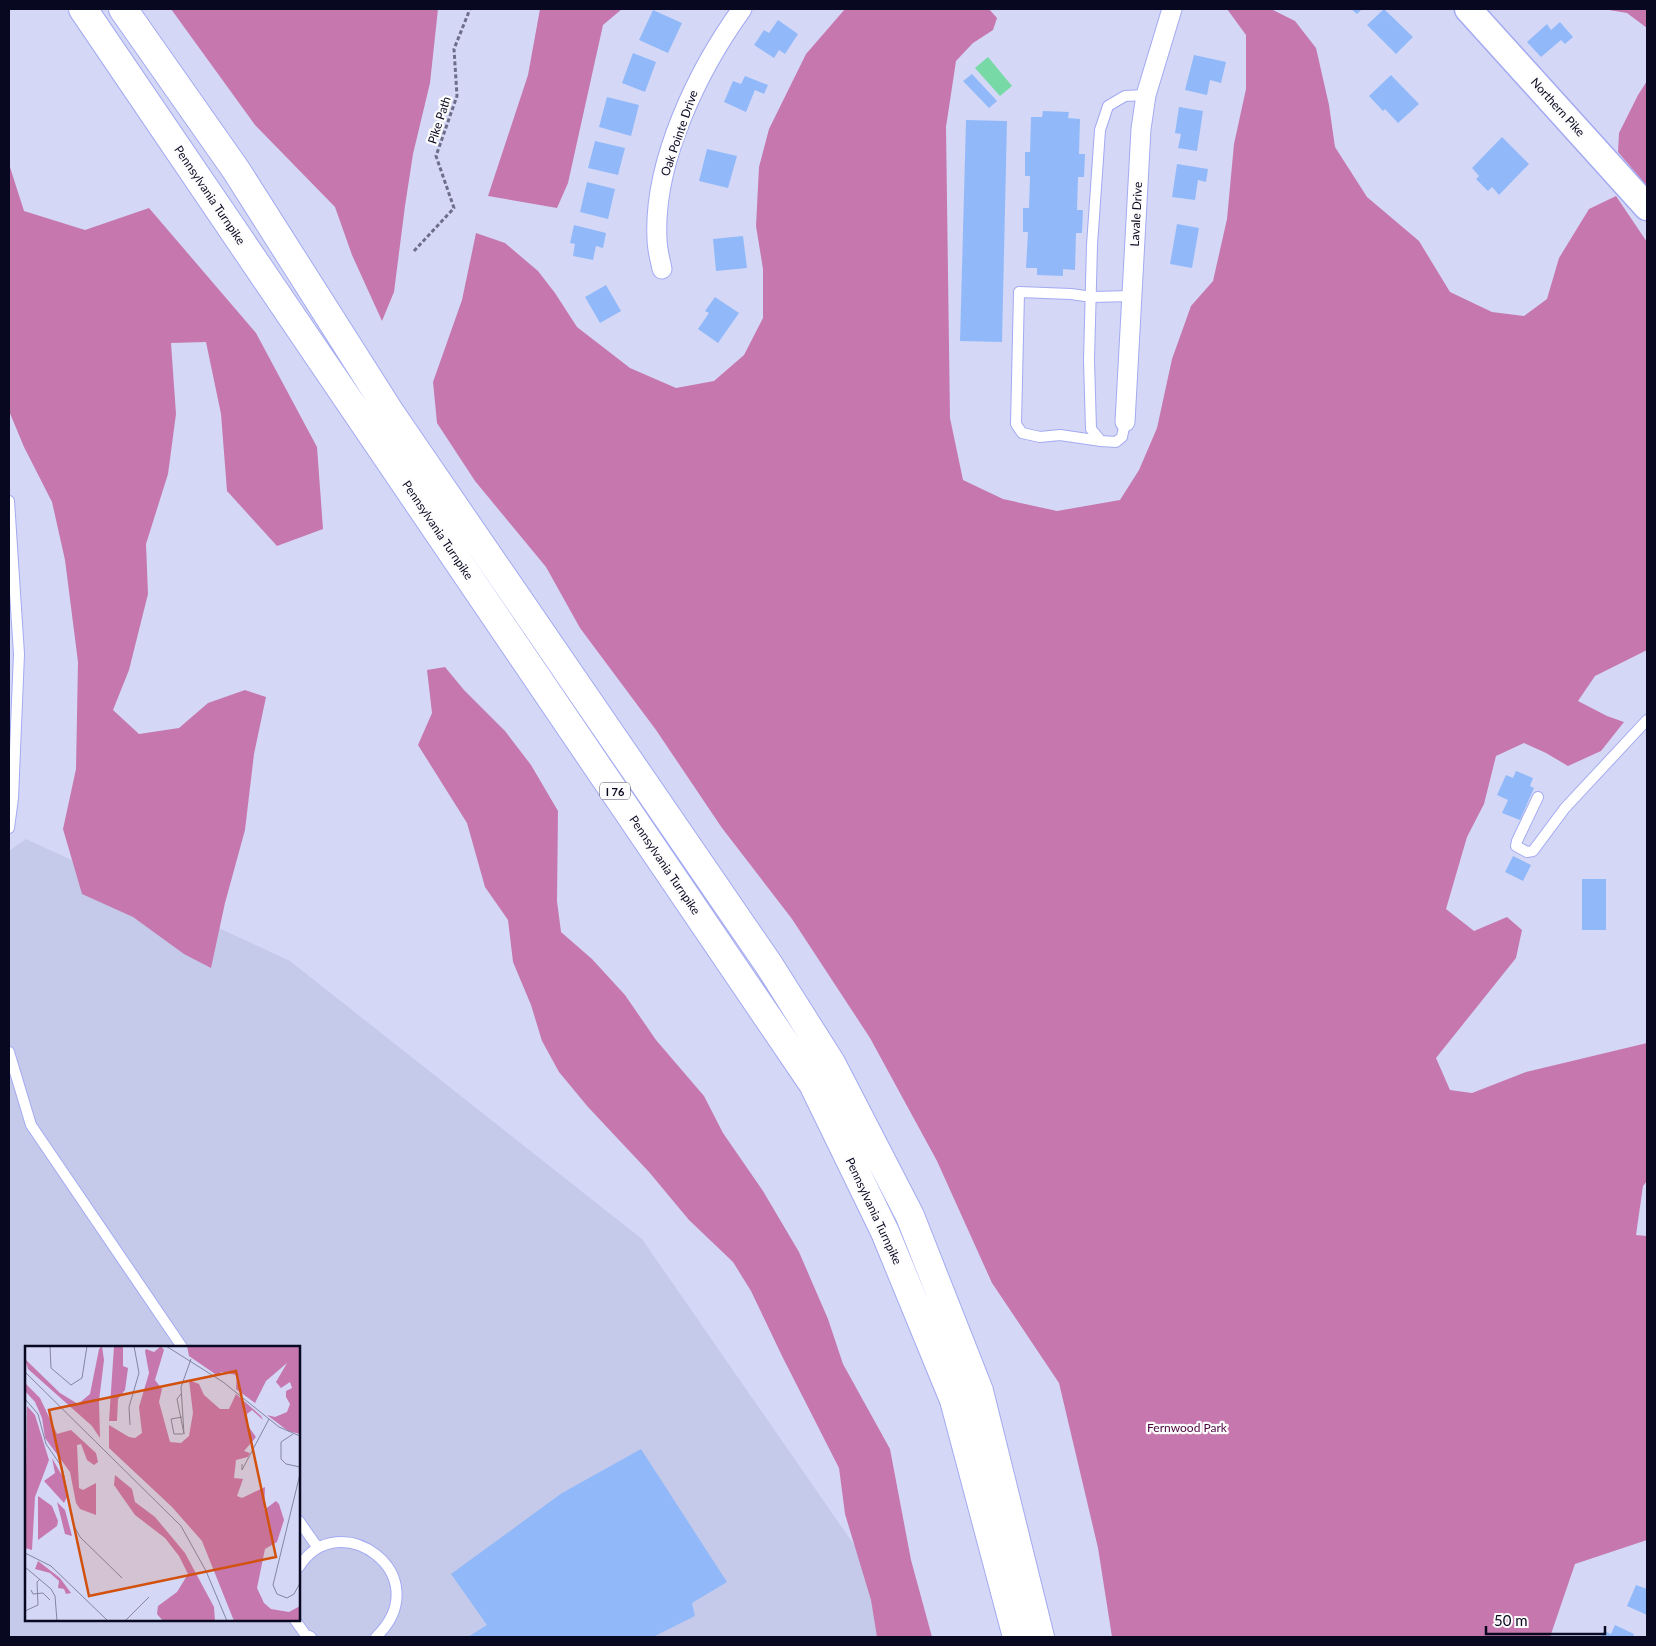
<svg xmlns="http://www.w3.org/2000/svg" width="1656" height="1646" font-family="Lato,sans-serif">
	<rect width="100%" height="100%" fill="#d4d8f6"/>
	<!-- built -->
	<path fill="#c5caea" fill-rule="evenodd" d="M26 839 290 961 642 1239 918 1637H9V851ZM26 1347H299V1620H26Z"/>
	<!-- forest -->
	<path fill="#c678ae" d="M171 9H438L430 83 413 154 405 206 394 292 382 321 352 255 335 207 255 125Z
		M540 9H622L603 25 568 183 557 208 488 196 528 75Z
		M845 9H989L997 18 993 30 973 43 956 61 946 127 950 418 963 480 1003 499 1057 511 1120 500 1139 470 1157 428 1172 359 1191 306 1213 281 1227 219 1234 144 1246 89V35L1227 9H1271L1295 21 1316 48 1329 105 1335 147 1367 197 1419 241 1450 292 1492 312 1524 316 1547 299 1559 258 1589 209 1616 196 1647 242V650L1595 676 1578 701 1607 716 1624 722 1601 751 1568 766 1546 753 1524 743 1496 756 1484 804 1467 837 1446 909 1474 931 1507 917 1522 930 1516 958 1436 1058 1450 1090 1472 1093 1526 1072 1647 1043V1181L1643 1186 1636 1235 1647 1236V1540L1575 1564 1550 1637H1112L1098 1548 1059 1383 992 1283 937 1161 870 1038 792 919 722 828 656 730 580 628 546 567 475 481 437 423 433 382 462 300 476 233 505 243 538 271 555 293 577 327 630 368 676 388 714 381 744 355 763 318V269L756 226 759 167 769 129 806 54Z
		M1603 9H1647V28L1627 13Z
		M1647 81V186L1618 152 1619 133 1638 95Z
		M9 164 24 211 85 230 149 208 256 333 317 447 323 529 277 546 227 491 221 414 206 342 171 343 176 414 168 474 146 544 148 594 129 670 113 710 139 734 179 728 208 703 245 690 266 697 254 754 245 830 225 903 211 968 184 954 133 917 82 894 63 829 76 769 78 662 65 560 52 502 24 447 9 411Z
		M445 667 464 690 505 731 531 765 558 811 557 901 561 932 592 959 625 995 656 1040 704 1096 723 1133 763 1191 799 1252 828 1319 843 1364 890 1449 911 1560 932 1637H877L871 1600 845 1514 839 1468 782 1356 751 1291 733 1262 689 1220 649 1172 588 1107 559 1072 542 1041 531 1005 513 962 508 920 485 887 467 823 418 745 432 713 427 670Z"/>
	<!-- water -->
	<path fill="#77d9a6" d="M988 57 1012 86 1000 96 975 68Z"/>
	<!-- building -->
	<path fill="#91b9f9" d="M1351 9H1362L1357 14Z
		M1384 9 1413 37 1396 54 1367 25Z
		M653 10 682 23 668 53 639 40Z
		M778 20 798 34 785 54 779 50 774 58 754 45 764 30 769 33Z
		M1560 22 1573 37 1565 44 1561 40 1541 57 1527 42 1547 24 1551 30Z
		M633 53 656 62 645 92 622 83Z
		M1194 55 1226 62 1221 83 1210 80 1207 95 1185 90Z
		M972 74 997 101 989 108 963 81Z
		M1391 75 1419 104 1398 123 1385 109 1383 111 1369 96Z
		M745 76 768 85 764 94 755 90 746 112 724 102 733 81 741 84Z
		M607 97 639 105 631 136 599 127Z
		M1179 107 1203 111 1197 151 1178 148 1181 134 1175 133Z
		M1043 111 1069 112 1068 118 1080 119 1079 154H1085L1084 177H1078L1077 210H1083L1082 233H1076L1075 270 1063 269V276L1037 275V268H1026L1028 232H1023V208H1029L1030 176H1025V152H1030L1031 117H1042Z
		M966 120 1007 121 1002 342 960 341Z
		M1502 137 1529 164 1499 195 1492 187 1488 191 1476 179 1479 176 1472 168Z
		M595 141 625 148 618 175 588 168Z
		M707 149 737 156 728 188 699 181Z
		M1177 164 1208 169 1206 182 1198 180 1195 200 1172 197Z
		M587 182 615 189 608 219 580 212Z
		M1177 224 1199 228 1192 268 1170 264Z
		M574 225 606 233 603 248 596 246 593 260 573 256 575 244 570 243Z
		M743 236 747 268 716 271 713 239Z
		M606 285 621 311 600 323 585 297Z
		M715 297 739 313 718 343 698 329 709 313 705 311Z
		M1516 771 1533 778 1530 786 1534 788 1520 820 1502 813 1508 800 1497 795 1506 775 1513 778Z
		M1513 856 1531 865 1523 881 1505 872Z
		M1582 879H1606V930H1582Z
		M641 1449 727 1582 692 1603 695 1616 653 1637H468L487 1625 451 1574 562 1493Z
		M1636 1585 1647 1589V1615L1627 1606Z
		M1615 1625 1634 1634 1633 1637H1601L1604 1631 1611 1634Z"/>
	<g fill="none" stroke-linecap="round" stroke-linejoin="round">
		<!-- lane casing -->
		<g stroke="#a3aaf1" stroke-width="12">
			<path id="lane" d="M1125 422 1122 437 1116 442 1101 441 1091 429 1089 360 1092 245 1100 130 1108 106 1125 96 1146 95
				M1101 441 1060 435 1040 437 1022 433 1016 424 1019 292 1071 294 1092 297 1132 296
				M9 501 19 654 13 798 9 828
				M1538 797 1517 841 1516 846 1527 852 1533 851 1565 808 1647 720
				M9 1052 31 1125 182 1347
				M299 1521 318 1548
				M299 1567C338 1503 440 1575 376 1637
				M295 1620 305 1634 311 1637"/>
		</g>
		<!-- street casing -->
		<g stroke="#a3aaf1" stroke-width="21">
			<path id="street" d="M662 269C660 259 657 249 657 239 653 162 698 70 742 9
				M1125 422 1141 129 1146 95 1172 9"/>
		</g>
		<!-- secondary casing -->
		<g stroke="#a3aaf1" stroke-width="29">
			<path id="secondary" d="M1468 9 1647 207"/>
		</g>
		<!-- highway casing -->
		<g stroke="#a3aaf1" stroke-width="30">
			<path id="highway" d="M83 9 813 1084 885 1232 954 1400 1017 1637
				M123 9 236 170 391 414 769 965 831 1063 910 1216 979 1391 1040 1637"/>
		</g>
		<!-- path -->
		<path stroke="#6d6e8a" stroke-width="3" stroke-dasharray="4 2.5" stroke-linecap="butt" d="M414 251 454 208 436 156 457 96 454 49 470 9"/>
		<!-- lane -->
		<use href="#lane" stroke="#fff" stroke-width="10"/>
		<!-- street -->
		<use href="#street" stroke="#fff" stroke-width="19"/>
		<!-- secondary -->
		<use href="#secondary" stroke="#fff" stroke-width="26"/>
		<!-- highway -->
		<use href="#highway" stroke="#fff" stroke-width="28"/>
	</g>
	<g text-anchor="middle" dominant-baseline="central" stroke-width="4.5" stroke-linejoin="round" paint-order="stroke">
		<!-- shield labels -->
		<rect fill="#fcfcfc" stroke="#525163" stroke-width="1" x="600" y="782.5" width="30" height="17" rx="4"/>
		<g font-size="11" font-weight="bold" fill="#090821">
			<text x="615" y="791">I 76</text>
		</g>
		<!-- street labels -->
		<g font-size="12" fill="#090821" stroke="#fcfcfc">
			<text transform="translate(1558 107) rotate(48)">Northern Pike</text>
			<text transform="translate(439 120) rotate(-72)">Pike Path</text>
			<text transform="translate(679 133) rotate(-71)">Oak Pointe Drive</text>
			<text transform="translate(210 195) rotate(56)">Pennsylvania Turnpike</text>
			<text transform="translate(1136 214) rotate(-87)">Lavale Drive</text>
			<text transform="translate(438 530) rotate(56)">Pennsylvania Turnpike</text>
			<text transform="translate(665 865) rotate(56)">Pennsylvania Turnpike</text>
			<text transform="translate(874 1211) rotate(65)">Pennsylvania Turnpike</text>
		</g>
		<!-- park labels -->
		<g font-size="12" fill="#4f063f" stroke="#fcfcfc">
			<text x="1187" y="1427">Fernwood Park</text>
		</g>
	</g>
	<!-- overview -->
	<g transform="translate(25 1346)">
		<rect width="275" height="275" fill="#d4d8f6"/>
		<path d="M77 0 79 14 74 55 75 92 67 80 3 23 0 13 35 47 53 58 65 48 74 3ZM89 0H98V20L103 22 100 44 93 53 92 75H84ZM136 0 139 4 130 34 137 43 134 56 145 96 156 97 164 90 168 67 164 34 174 38 179 49 195 63H204L211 48 236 70 238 74 227 64 222 68 223 80 231 91 219 105 225 107 223 111 211 114 209 132 218 133 212 150 217 152 240 141 239 164 251 155 254 158 259 174 252 196 240 203 232 242 239 257 246 263 264 266 275 260V275H209L177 195 147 161 84 102V79L104 91 110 92 117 87 114 61 124 27 120 5 121 3 129 6ZM162 0H275V88L263 85 242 69 250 71 262 66 265 58 261 51V45L267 42 265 36 256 42 251 36 262 17 241 35 230 57 211 43 212 29 196 26 193 30 164 10ZM0 37 15 52 32 88 46 84 71 107 73 116 69 119 62 114 56 98 52 99 54 142 58 144 71 137V169L55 163 51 157 45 126 20 92 17 72 10 56 0 45ZM2 60 10 69 24 114 10 151 7 204 0 202ZM27 112 39 133 42 151 39 157 19 135 30 127ZM90 129 107 143 110 156 130 171 160 207 189 261 190 275H138L132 268 133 260 152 246 163 228 154 210 140 192 110 169 89 139ZM13 150 27 160 33 175 32 180 13 194ZM32 156 40 164 47 190 40 188ZM13 215 35 232 46 247 41 248 39 243 33 242 34 235 25 227 10 223Z" fill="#c678ae"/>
		<path fill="none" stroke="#8385a1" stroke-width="1" d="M25 0 26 22 46 39 57 32 62 0M141 0 198 36 254 81 275 90M0 26 156 180 181 225 202 275M156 48 152 53 159 88 156 41 166 13M0 53 13 68 21 98 37 121 49 180 55 191 97 232M157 71 146 73 149 88H158M105 79 104 61 114 27 109 0M268 88 256 96V113L261 118 275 121M217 118V124L244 73M275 128 248 239 252 248 262 252 269 248 275 237M0 207 26 220 83 275M0 221 26 243 30 250 32 275M6 244 8 248 18 247 25 254M0 265 13 259 12 236 15 233M100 275 124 251"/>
		<path fill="#d2510e" fill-opacity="0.15" stroke="#d2510e" stroke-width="2.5" d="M211 25 251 211 64 250 24 64Z"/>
		<rect width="275" height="275" fill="none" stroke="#090821" stroke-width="2.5"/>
	</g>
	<!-- border -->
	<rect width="1656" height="1646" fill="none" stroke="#090821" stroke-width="20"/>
	<!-- scale -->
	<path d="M1486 1626v8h119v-8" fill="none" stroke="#090821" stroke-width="2.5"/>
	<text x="1494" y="1626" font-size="15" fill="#090821" stroke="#fcfcfc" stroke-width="4" paint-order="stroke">50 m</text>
</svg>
